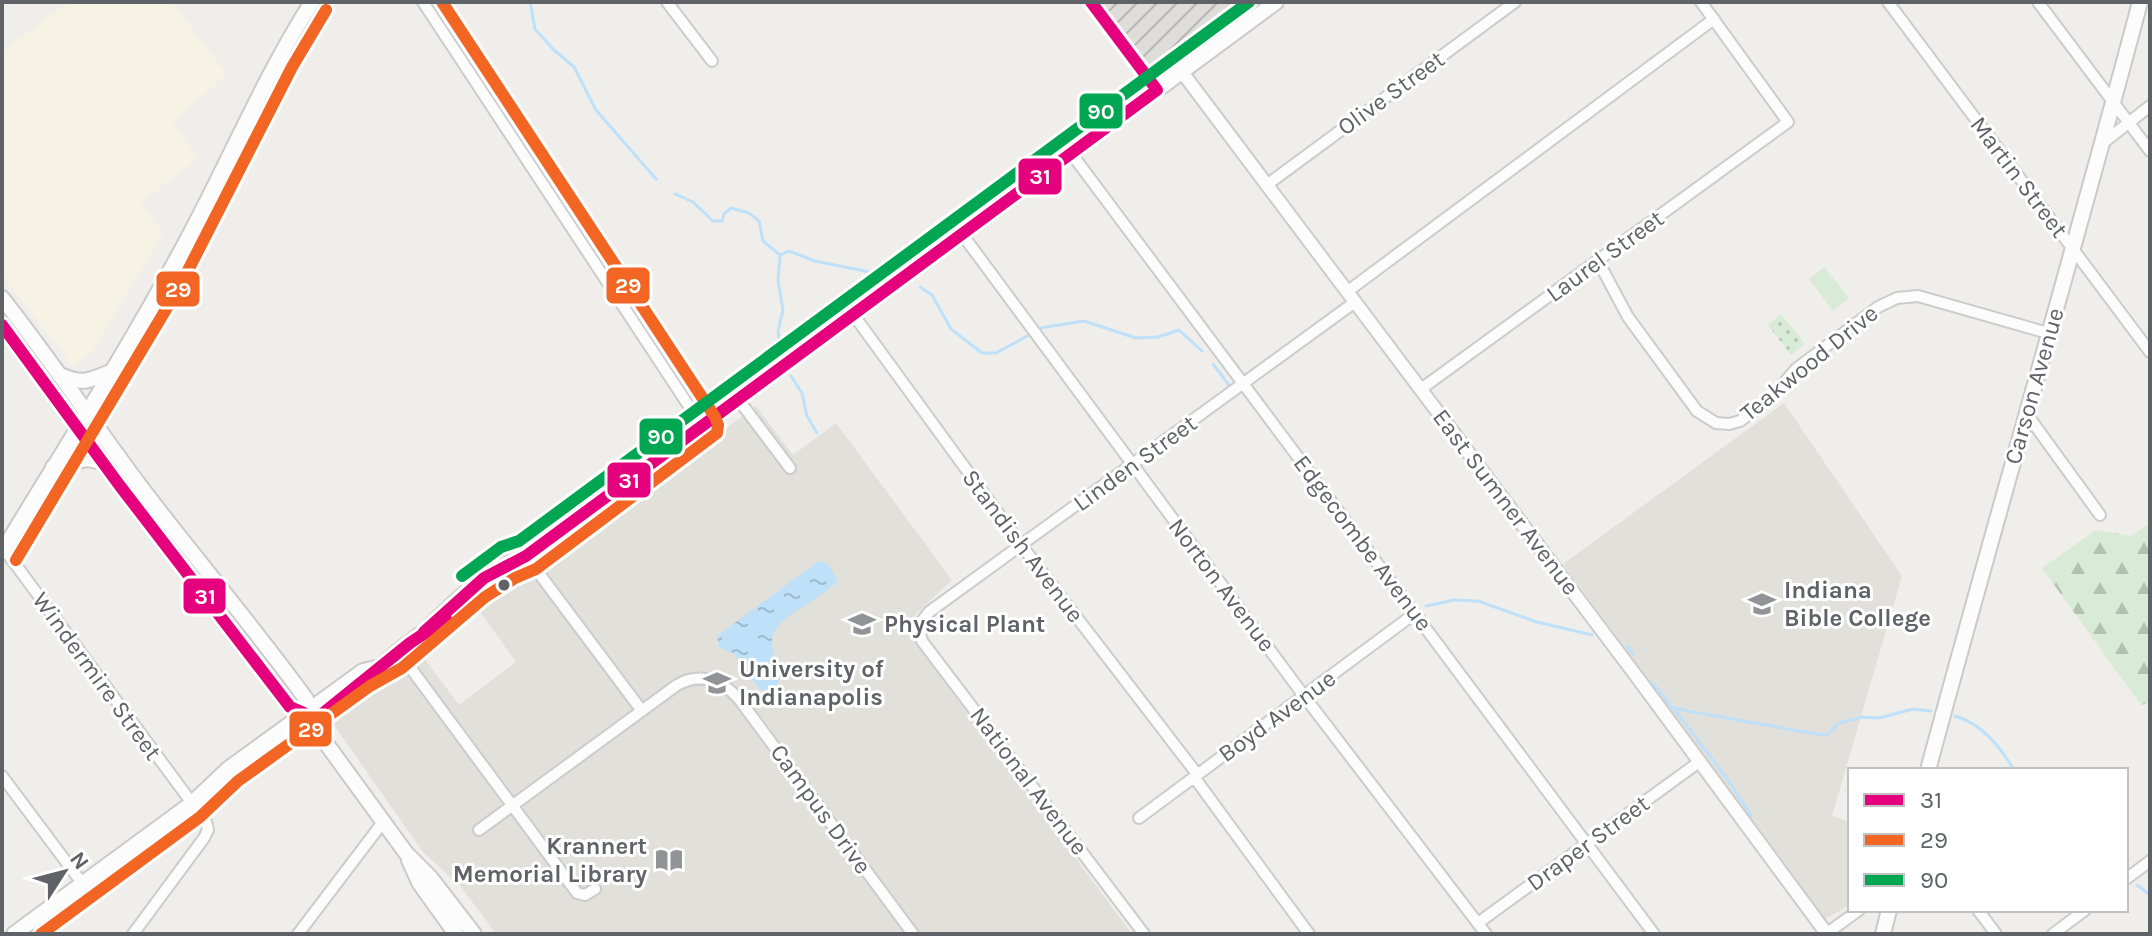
<svg xmlns="http://www.w3.org/2000/svg" width="2152" height="936" font-family="Karla,sans-serif">
	<defs>
		<pattern id="industrial-furrows" width="10" height="10" patternUnits="userSpaceOnUse" patternTransform="scale(2)"><rect width="10" height="10" fill="#dfddda"/><path d="M-1 1l2-2M0 10L10 0M9 11l2-2" fill="none" stroke="#b8b7b5"/></pattern>
		<pattern id="forest-firs" width="22" height="20" patternUnits="userSpaceOnUse" patternTransform="scale(2)"><rect width="22" height="20" fill="#d8ebd6"/><path d="M5 1l3.5 6h-7zM16 11l3.5 6h-7z" fill="#b2c2b1"/></pattern>
		<pattern id="park-dots" width="8" height="8" patternUnits="userSpaceOnUse" patternTransform="scale(2)"><rect width="8" height="8" fill="#d8ebd6"/><path d="M2 2h.1M6 6h.1" fill="none" stroke="#b2c2b1" stroke-width="1.8" stroke-linecap="round"/></pattern>
		<pattern id="water-ripples" width="26" height="14" patternUnits="userSpaceOnUse" patternTransform="scale(2)"><rect width="26" height="14" fill="#bfe0f9"/><path d="M2 4q2-2 4 0t4 0M15 11q2-2 4 0t4 0" fill="none" stroke="#9eb9cd"/></pattern>
	</defs>
	<rect width="100%" height="100%" fill="#efeeea"/>
	<!-- commercial -->
	<path fill="#f7f3e4" d="M69 2H172L227 75 172 121 198 158 141 203 163 233 93 351 73 366 2 276V52Z"/>
	<!-- industrial -->
	<path fill="url(#industrial-furrows)" d="M1099 2H1263L1165 76H1154Z"/>
	<!-- education -->
	<path fill="#e2e0da" d="M1784 403 1902 576 1832 816 1850 822V905L1825 919 1563 564Z
		M756 406 793 455 836 423 952 580 913 617 912 638 1132 934H496L462 888 423 852 334 725 337 716 421 654 459 705 516 662 480 612Z"/>
	<!-- green -->
	<path fill="#d8ebd6" d="M1824 267 1849 298 1833 311 1809 279Z"/>
	<!-- forest -->
	<path fill="url(#forest-firs)" d="M2150 523V703L2141 705 2042 568 2096 530 2131 536Z"/>
	<!-- park -->
	<path fill="url(#park-dots)" d="M1781 314 1805 344 1791 355 1768 325Z"/>
	<!-- water -->
	<path fill="url(#water-ripples)" d="M822 561 829 565 837 581C822 599 781 614 773 634 766 653 796 689 763 691L744 673 736 655 719 647 717 636 816 563Z"/>
	<g fill="none" stroke-linecap="round" stroke-linejoin="round">
		<!-- stream -->
		<path stroke="#bfe0f9" stroke-width="3" d="M530 2 535 29 554 50 574 67 596 110 656 179
			M675 194 693 202 713 221H722L724 214 731 208 749 213 759 221 763 241 780 255
			M780 255 789 251 815 261 879 274
			M780 255 778 281 783 310 778 331 781 353
			M920 287 932 295 951 329 982 353H996L1029 335
			M1040 328 1084 321 1136 338 1158 337 1179 330 1202 351
			M1213 364 1229 385
			M791 376 802 393 807 416 817 433
			M1426 606 1454 600 1478 601 1537 622 1592 635
			M1627 646 1633 654
			M1652 682 1672 707 1682 710 1816 734 1826 735 1839 723 1862 717 1879 718 1913 709 1931 711
			M1674 709 1728 780 1751 816
			M1955 716C1983 724 2000 747 2014 770
			M2137 885 2150 895"/>
		<!-- minor casing -->
		<g stroke="#cbcccc" stroke-width="14">
			<path id="minor" d="M423 2 702 426
				M667 2 712 61
				M1888 2 2150 352
				M2038 2 2150 151
				M2103 143 2150 106
				M1071 153 1654 934
				M1268 184 1515 2
				M962 234 1304 696 1486 934
				M1598 261 1628 317 1697 411 1716 423 1729 424 1740 421 1771 398 1796 369 1878 307 1897 298 1918 296 2048 333
				M1348 291 1714 19
				M853 314 1022 546 1197 774
				M1421 389 1788 122 1701 2
				M738 399 790 468
				M2026 413 2100 515
				M4 549 206 822 208 830 204 838 133 934
				M526 556 642 711
				M398 651 577 893 585 895 595 889
				M2 776 82 883
				M1194 777 1309 934
				M1139 818 1414 614
				M479 830 677 685C700 672 722 680 739 699L913 934
				M2126 879 2150 861
				M1978 910 1996 934
				M1478 923 1699 762
				M298 934 383 822
				M1144 934 922 641 918 626 929 612 1355 302
				M1826 934 1859 910
				M2053 934 2085 910"/>
		</g>
		<!-- tertiary casing -->
		<g stroke="#cbcccc" stroke-width="16">
			<path id="tertiary" d="M1091 2 1157 90
				M1182 72 1634 673 1827 934"/>
		</g>
		<!-- secondary casing -->
		<g stroke="#cacacb" stroke-width="18">
			<path id="secondary" d="M2 298C50 359 93 423 140 486 194 557 253 626 306 699L304 713
				M2 325 120 486 290 707 304 713 406 853 430 877 474 934
				M63 376C82 385 92 380 110 372
				M53 467 87 459 103 462
				M2 552C65 448 131 345 188 238 230 160 264 77 312 2
				M424 632C454 603 486 569 526 556L1276 2
				M1928 770C1997 514 2072 259 2140 2
				M210 796C256 762 304 730 349 694 374 674 396 650 424 632 458 609 505 592 526 556
				M409 860 420 884 456 934
				M14 934 191 804 228 769 363 671 376 668
				M1883 934 1889 910"/>
		</g>
		<!-- minor -->
		<use href="#minor" stroke="#fdfcfc" stroke-width="10"/>
		<!-- tertiary -->
		<use href="#tertiary" stroke="#fdfcfc" stroke-width="12"/>
		<!-- secondary -->
		<use href="#secondary" stroke="#fdfcfc" stroke-width="14"/>
		<!-- bus-1 casing -->
		<g stroke="#fff" stroke-width="18">
			<path id="bus-1" d="M2 325 120 486 290 707 304 713 311 723 410 643 446 619
				M424 632 484 578 526 556 1157 90 1091 2"/>
		</g>
		<!-- bus-2 casing -->
		<g stroke="#fff" stroke-width="18">
			<path id="bus-2" d="M16 560 180 286 292 67 326 10
				M41 934 200 817 238 781 370 686 402 668 485 597 515 578 536 569 717 433 718 425 715 417 442 2"/>
		</g>
		<!-- bus-3 casing -->
		<g stroke="#fff" stroke-width="18">
			<path id="bus-3" d="M462 576 501 547 519 541 1249 2"/>
		</g>
		<!-- bus-1 -->
		<use href="#bus-1" stroke="#e5007d" stroke-width="12"/>
		<!-- bus-2 -->
		<use href="#bus-2" stroke="#f26522" stroke-width="12"/>
		<!-- bus-3 -->
		<use href="#bus-3" stroke="#00a651" stroke-width="12"/>
	</g>
	<!-- icons -->
	<defs>
		<g id="university-bare" transform="scale(2.16)"><path d="M0-5L7-2L0 1L-7-2ZM-4 1L0 2.5L4 1V4Q0 6-4 4Z" fill="#919496" stroke="#fff" stroke-width="2.5" paint-order="stroke"/></g>
		<g id="library-bare" transform="scale(2.16)"><path d="M-6-4Q-3-5.5-.7-3.5V5Q-3 3-6 4ZM6-4Q3-5.5 .7-3.5V5Q3 3 6 4Z" fill="#919496" stroke="#fff" stroke-width="2.5" paint-order="stroke"/></g>
	</defs>
	<g fill-rule="evenodd">
		<use href="#university-bare" x="1762" y="604"/>
		<use href="#university-bare" x="862" y="624"/>
		<use href="#university-bare" x="717" y="683"/>
		<use href="#library-bare" x="669" y="860"/>
	</g>
	<!-- markers -->
	<circle fill="#5f6368" stroke="#fff" stroke-width="3" cx="504" cy="585" r="7"/>
	<g text-anchor="middle" dominant-baseline="central" stroke-width="6" stroke-linejoin="round" paint-order="stroke">
		<!-- street labels -->
		<g font-size="24" fill="#5f6368" stroke="#fff">
			<text transform="translate(1391 93) rotate(-36)">Olive Street</text>
			<text transform="translate(2019 177) rotate(53)">Martin Street</text>
			<text transform="translate(1605 256) rotate(-36)">Laurel Street</text>
			<text transform="translate(1809 363) rotate(-39)">Teakwood Drive</text>
			<text transform="translate(2034 386) rotate(-74)">Carson Avenue</text>
			<text transform="translate(1135 463) rotate(-36)">Linden Street</text>
			<text transform="translate(1506 502) rotate(53)">East Sumner Avenue</text>
			<text transform="translate(1363 543) rotate(53)">Edgecombe Avenue</text>
			<text transform="translate(1023 546) rotate(53)">Standish Avenue</text>
			<text transform="translate(1222 585) rotate(53)">Norton Avenue</text>
			<text transform="translate(97 676) rotate(54)">Windermire Street</text>
			<text transform="translate(1277 716) rotate(-36)">Boyd Avenue</text>
			<text transform="translate(1029 781) rotate(53)">National Avenue</text>
			<text transform="translate(821 809) rotate(54)">Campus Drive</text>
			<text transform="translate(1588 843) rotate(-36)">Draper Street</text>
		</g>
		<!-- poi labels -->
		<g font-size="24" font-weight="bold" fill="#5f6368" stroke="#fff" text-anchor="start">
			<text x="1784" y="590">Indiana<tspan x="1784" dy="28">Bible College</tspan></text>
			<text x="884" y="624">Physical Plant</text>
			<text x="739" y="669">University of<tspan x="739" dy="28">Indianapolis</tspan></text>
			<text x="647" y="846" text-anchor="end">Krannert<tspan x="647" dy="28">Memorial Library</tspan></text>
		</g>
	</g>
	<g stroke="#fff" stroke-width="3">
		<rect x="1078" y="92" width="46" height="38" rx="8" fill="#00a651"/>
		<rect x="1017" y="157" width="46" height="39" rx="8" fill="#e5007d"/>
		<rect x="605" y="266" width="46" height="39" rx="8" fill="#f26522"/>
		<rect x="155" y="270" width="46" height="38" rx="8" fill="#f26522"/>
		<rect x="638" y="417" width="46" height="39" rx="8" fill="#00a651"/>
		<rect x="606" y="461" width="46" height="38" rx="8" fill="#e5007d"/>
		<rect x="182" y="577" width="45" height="38" rx="8" fill="#e5007d"/>
		<rect x="288" y="710" width="45" height="38" rx="8" fill="#f26522"/>
	</g>
	<g font-size="22" text-anchor="middle" font-weight="bold" fill="#fff">
		<text x="1101" y="119">90</text>
		<text x="1040" y="184">31</text>
		<text x="628" y="293">29</text>
		<text x="178" y="297">29</text>
		<text x="661" y="444">90</text>
		<text x="629" y="488">31</text>
		<text x="205" y="604">31</text>
		<text x="311" y="737">29</text>
	</g>
	<!-- border -->
	<rect width="2152" height="936" fill="none" stroke="#5f6368" stroke-width="8"/>
	<!-- legend -->
	<rect x="1848" y="768" width="280" height="144" fill="#ffffff" stroke="#bfc1c3" stroke-width="2"/>
	<rect x="1864" y="794" width="40" height="12" fill="#e5007d" stroke="#bfc1c3" stroke-width="2"/>
	<text x="1920" y="808" font-size="24" fill="#5f6368">31</text>
	<rect x="1864" y="834" width="40" height="12" fill="#f26522" stroke="#bfc1c3" stroke-width="2"/>
	<text x="1920" y="848" font-size="24" fill="#5f6368">29</text>
	<rect x="1864" y="874" width="40" height="12" fill="#00a651" stroke="#bfc1c3" stroke-width="2"/>
	<text x="1920" y="888" font-size="24" fill="#5f6368">90</text>
	<!-- north arrow -->
	<g transform="translate(64 872) rotate(54)" stroke="#ffffff" stroke-width="6" paint-order="stroke">
	<path d="M0-6L14 30L0 20L-14 30Z" fill="#5f6368"/>
	<text y="-12" font-size="22" font-weight="bold" text-anchor="middle" fill="#5f6368">N</text>
	</g>
</svg>
